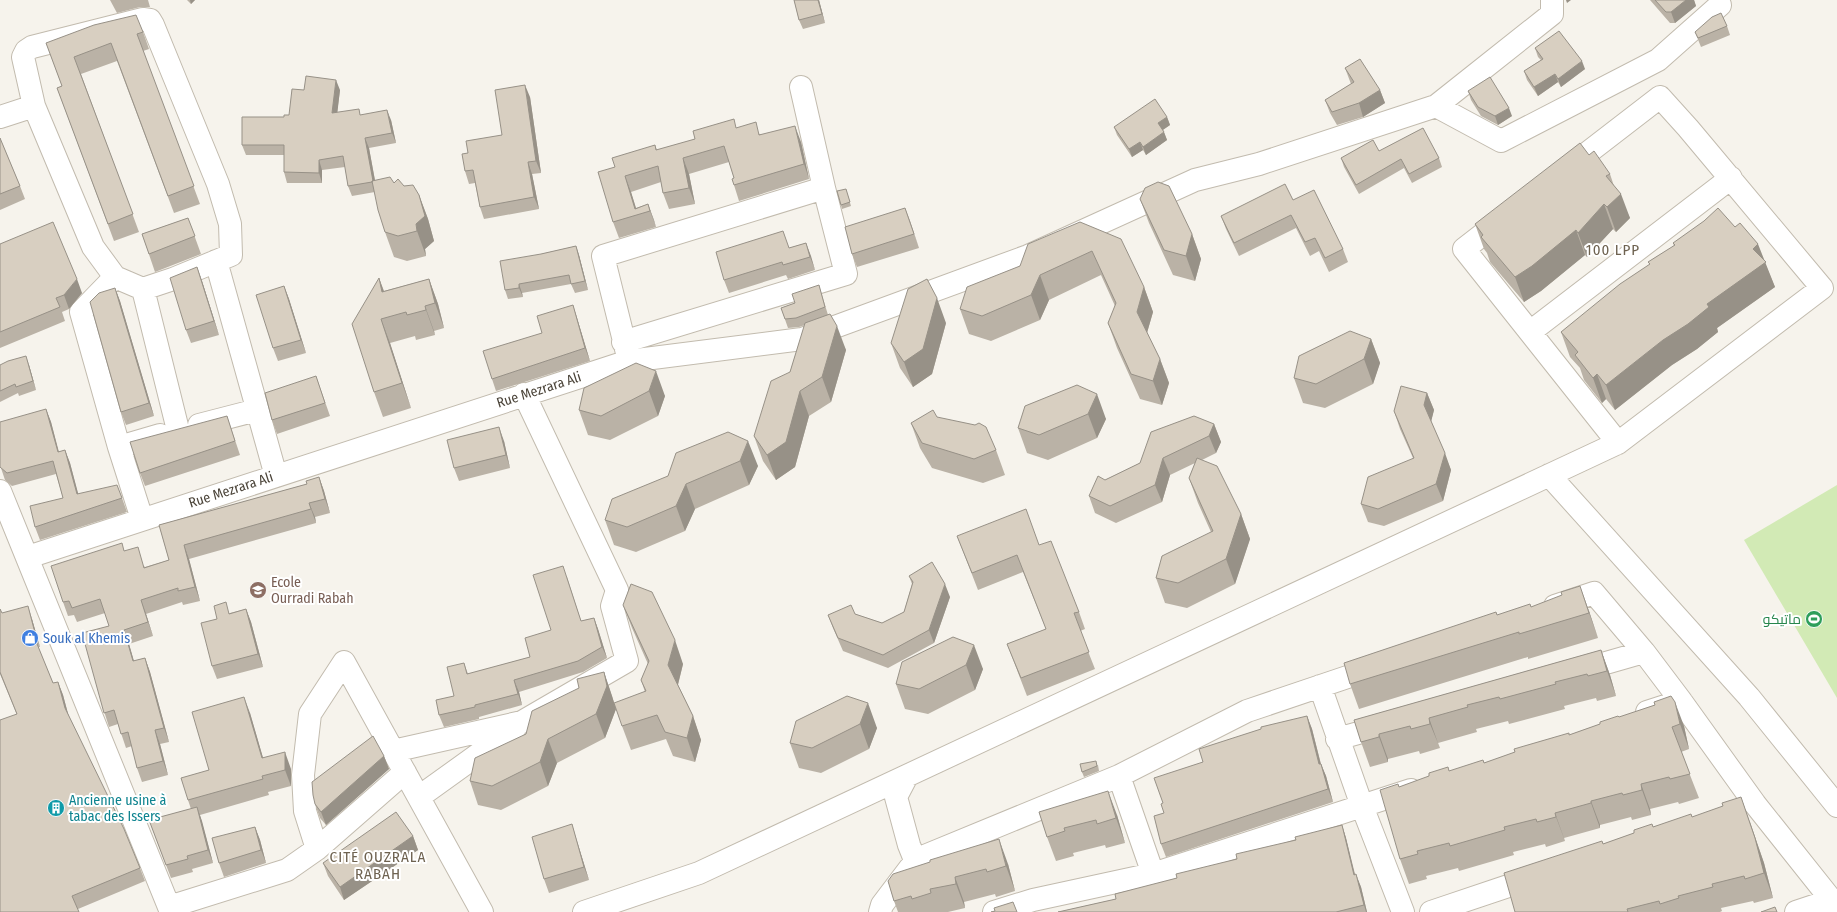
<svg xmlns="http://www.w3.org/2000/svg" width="1837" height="912" font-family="'Fira Sans Condensed',Cairo,sans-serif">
	<rect width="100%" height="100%" fill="#f6f3ec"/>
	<!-- pitch -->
	<path fill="#d2eab5" d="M1837 485V698L1744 540Z"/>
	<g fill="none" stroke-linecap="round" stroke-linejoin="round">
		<!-- minor casing -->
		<g stroke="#c2bbae" stroke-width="24">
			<path id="minor" d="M143 19 150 20 153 25 218 184 230 224 231 255 173 279 143 289 115 277 93 247 34 106 23 57 26 51 32 47Z
				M1436 106 1501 141 1658 60 1720 5
				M0 117 34 106
				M1504 218 1464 249 1618 443
				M216 261 276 476
				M115 277 81 312 119 447
				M143 289 178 430
				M1530 332 1731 178
				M623 342 846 274 824 188
				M629 361 802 339 1028 256 1195 180 1259 164 1436 106 1552 14V0
				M199 425 257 410
				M1549 475 1749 697 1837 806
				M0 491 171 912
				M142 519 119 447 160 435
				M28 557 629 361 603 256 824 188 801 87
				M1555 606 1594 593 1644 652
				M1578 671 1644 652 1681 701 1755 804 1837 907
				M1320 686 1362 806 1403 912
				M1647 712 1681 701
				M1337 739 1387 725
				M393 751 522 722 627 661 612 606 617 590 524 394
				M907 776 896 797 909 845 915 860 1119 776 1247 711 1377 667
				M1119 776 1153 874
				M419 797 515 728
				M317 849 305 811 303 775 310 714 344 662 482 912
				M169 907 287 870 317 849 405 772
				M584 912 699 873 1618 443 1822 288 1688 128 1660 97 1564 171
				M880 912 882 905 910 868
				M994 912 1033 900 1153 874 1411 790
				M1431 912 1535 877
				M1796 912 1832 900"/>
		</g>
		<!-- minor -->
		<use href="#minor" stroke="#fff" stroke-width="22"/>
	</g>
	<!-- wall -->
	<path fill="#bab2a6" d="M110 0H148L150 7H140L117 13Z
		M187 0H195L191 4Z
		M794 0H819L825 23 803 29 799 20Z
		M1650 0H1694L1696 6 1675 23H1670Z
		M1727 26 1730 35 1701 47 1695 32Z
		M143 32 149 49 143 51 200 204 174 213 117 61 81 74 139 232 114 241 57 88 62 86 46 43Z
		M1535 48 1585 69 1561 87 1558 82 1538 96 1527 80 1524 71 1541 60 1538 57Z
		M1345 68 1380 90 1385 103 1363 117 1337 125 1330 113 1325 100 1351 84Z
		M304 90H340L337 113 361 115 391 120 396 143 369 148 375 180 394 183 404 186 419 195 428 219 434 241 425 249 426 256 407 261 394 257 385 232 375 192 352 196 348 186 345 167 322 170V183H287L284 172V155H246L242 145 284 117 289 115Z
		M1468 91 1512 116 1498 125 1481 116 1471 100Z
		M530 97 541 173 532 174 539 209 484 219 480 207 475 183 469 184 465 171 468 153 502 135Z
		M1167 117 1170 125 1163 130 1167 140 1146 155 1143 150 1132 157 1117 135 1114 127Z
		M737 128 760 134 801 142 809 179 739 201 734 185V178L729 162 689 174 695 204 669 209 663 193 661 182 631 192 636 208 648 204 656 227 619 238 613 222 615 167 655 145 657 150Z
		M0 138 20 186 25 199 0 210Z
		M1379 151 1439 158 1442 167 1412 183 1404 168 1359 194 1344 167 1341 158Z
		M1589 155 1610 174 1614 186 1630 218 1616 232 1613 229 1587 257 1585 255 1541 291 1524 302 1490 262 1487 253 1484 249 1475 224Z
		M846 189 851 206 842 209 841 205Z
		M1140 199 1192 234 1201 259 1195 281 1173 275 1149 223Z
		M1293 200 1343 249 1348 262 1329 272 1319 251 1310 256 1296 228 1239 256 1226 229 1221 216Z
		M905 208 919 248 857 267 852 254Z
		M188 218 201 254 155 272 142 234Z
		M1080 222 1144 287 1153 312 1147 333 1160 359 1169 383 1162 405 1140 399 1117 348 1108 323 1115 306 1101 275 1049 300 1040 320 991 341 969 334 960 309Z
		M806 243 815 270 788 279 786 275 729 293 724 280 789 248Z
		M1673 243 1764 261 1775 287 1717 328 1718 332 1697 349 1672 365 1615 410 1606 399 1602 403 1584 380 1580 368 1570 357 1561 332 1650 265 1648 262 1674 246Z
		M0 244 82 293 69 309 62 312 65 321 0 348Z
		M576 246 579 255 588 290 575 293 571 284 522 293 523 297 508 299 505 290 541 254Z
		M197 267 202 281 219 335 191 343 186 330Z
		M379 278 384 291 429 279 438 304 444 328 434 331 435 335 416 340 415 336 390 343 411 408 383 417 374 392Z
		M819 285 828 315 846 350 831 402 809 416 795 467 776 480 763 461 754 436 790 372 805 325 799 327 788 328 781 308 795 303Z
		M284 286 289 299 306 353 278 361 273 348Z
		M115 288 120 301 154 416 126 425 121 412Z
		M573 305 577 318 590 361 496 391 492 379Z
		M946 323 932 374 913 387 900 368 891 343Z
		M1371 339 1380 363 1373 384 1325 408 1303 403 1294 378Z
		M636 363 665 396 658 416 610 440 588 435 579 410Z
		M0 365H29L36 390 19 396 18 393 0 402Z
		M316 376 330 416 277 434 272 420Z
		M1077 385 1106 419 1097 438 1048 460 1027 453 1018 428Z
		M1427 393 1434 410 1431 421 1451 470 1443 501 1384 526 1368 522 1361 504 1413 458 1400 429 1394 411Z
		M46 409 51 422 59 452 65 450 70 463 78 494 122 498 127 512 40 540 35 527 63 498 56 474 12 486 5 480 0 465Z
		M227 416 240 455 145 486 140 473Z
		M937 417 996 450 1005 475 983 483 932 468 920 448 911 423Z
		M1214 424 1221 442 1216 453 1202 460 1241 514 1250 539 1235 584 1187 608 1165 603 1156 578 1211 532 1198 503 1189 478 1195 463 1170 475 1162 502 1116 523 1095 513 1089 496 1105 480 1140 463Z
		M728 432 758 466 749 485 695 509 685 531 636 552 614 545 605 520 668 476Z
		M504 441 510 468 459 481 454 468Z
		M319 477 324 491 330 513 315 517 316 523 189 559 200 601 183 605 182 602 146 614 153 636 129 644 134 661 145 658 150 672 169 742 160 744 168 775 142 782 137 768 132 746 126 748 118 724 109 727 104 711 109 626 105 613 77 622 74 615 68 616 63 602 125 551 145 567 169 560 159 525 307 484Z
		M957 536 1039 545 1079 612 1085 629 1080 631 1095 669 1027 696 1007 644 1046 629 1023 572 978 590Z
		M909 576 950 597 934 643 888 668 843 651 833 628 828 615 855 614 882 623 904 612 912 584Z
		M567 577 581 621 594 618 598 629 607 658 583 672 519 692 522 705 479 717V719L444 727 439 715 454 696 464 663 468 674 530 657 551 630Z
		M623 605 683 664 678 685 693 716 701 740 695 762 673 756 666 739 631 750 622 726 645 692 641 680 648 664 632 628Z
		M0 609 2 613 32 619 40 647H38L53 683 58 682 63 695 68 714 140 868 145 881 78 909 0 912 17 715 0 674Z
		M246 609 251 622 263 667 217 679 212 666 217 619 230 613Z
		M1589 611 1598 638 1528 659V657L1359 709 1350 684 1497 615Z
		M953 637 983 669 975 690 928 714 905 709 896 684Z
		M1601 650 1610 675 1616 696 1597 701 1596 698 1564 706 1565 709 1509 724 1508 721 1476 729 1477 732 1438 743 1440 748 1420 754 1419 751 1388 759V762L1370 767 1361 742 1354 720Z
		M604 672 612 696 616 709 605 738 557 763 548 786 501 810 478 805 470 781 526 734 579 688Z
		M847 696 877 728 869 749 821 773 799 768 790 743Z
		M1655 705 1684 726 1689 749 1681 752 1699 798 1679 804 1678 802 1650 809 1651 815 1632 820 1631 817 1600 825V828L1564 838 1565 841 1546 847 1545 844 1513 852 1514 855 1459 871 1458 868 1426 876 1427 879 1409 884 1400 859 1399 787 1449 771 1484 763 1569 735Z
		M250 713 263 758 291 769V786L268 792 269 795 200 815 213 863 192 869 193 872 171 878 149 820 191 809 188 800 209 770Z
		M1307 716 1312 729 1321 764 1326 776 1333 802 1166 857 1161 844 1164 813 1203 762Z
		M384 756 389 769 326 825 320 818 315 804Z
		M1098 765 1099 771 1084 777 1082 772Z
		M1039 812 1117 815 1125 843 1106 848 1105 845 1073 853 1074 856 1056 861 1047 837Z
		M1692 817 1750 822 1764 863 1773 898 1754 903 1753 901 1721 908 1722 911 1720 912H1515L1603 844 1653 827Z
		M572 824 576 838 589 880 549 893 544 879Z
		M1342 825 1346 838 1355 874 1361 887 1367 912H1058L1116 899 1177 878Z
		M255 827 260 840 266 863 224 877 219 863Z
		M413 836 418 850 344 900 328 876 323 863Z
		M1008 864 1015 891 996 897 995 894 964 902 965 908 948 912H898L894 901 888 881Z"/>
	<!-- shaded-wall -->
	<path fill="#979187" d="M190 0H195L191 4Z
		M818 0H819L825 23 822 14Z
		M1566 0H1571L1567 3Z
		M1686 0H1694L1696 6 1675 23 1671 12Z
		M1582 61 1585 69 1561 87 1558 79Z
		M1555 74 1558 82 1538 96 1534 87Z
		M336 80 340 90 336 124 332 113Z
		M525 85 530 97 541 173 536 161Z
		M1380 90 1385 103 1363 117 1359 103Z
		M1509 108 1512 116 1498 125 1495 116Z
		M387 110 391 120 396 143 392 133Z
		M1167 117 1170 125 1161 131 1158 123Z
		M795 126 801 142 809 179 804 164Z
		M1164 132 1167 140 1146 155 1143 147Z
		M365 138 369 148 377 192 373 182Z
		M1140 142 1143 150 1132 157 1129 149Z
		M683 158 689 174 695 204 689 188Z
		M319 160 322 170V183L319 173Z
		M528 162 532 174 539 209 534 197Z
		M625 176 631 192 638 215 635 209Z
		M1621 194 1630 218 1616 232 1607 207Z
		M419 195 428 219 434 241 425 249 426 256 417 231 416 224Z
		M648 204 654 220 656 227 650 211Z
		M1604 204 1613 229 1587 257 1578 233Z
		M905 208 910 221 919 248 914 234Z
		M1576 230 1585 255 1541 291 1524 302 1515 277Z
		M1192 234 1201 259 1195 281 1186 256Z
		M806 243 811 256 815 270 810 257Z
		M1758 244 1775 287 1717 328 1718 332 1697 349 1672 365 1615 410 1606 385 1663 340 1707 304 1753 249Z
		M576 246 579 255 588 290 585 281Z
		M197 267 202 281 219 335 214 321Z
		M1040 275 1049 300 1040 320 1031 295Z
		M379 278 388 303 391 316 382 292Z
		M77 279 82 293 69 309 64 295Z
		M429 279 438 304 444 328 435 303Z
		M519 284 522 293 523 297 519 288Z
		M284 286 289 299 306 353 301 340Z
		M1144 287 1153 312 1146 336 1137 312Z
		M115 288 120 301 154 416 149 403Z
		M937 298 946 323 932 374 913 387 904 362Z
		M573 305 577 318 590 361 585 348Z
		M425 306 434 331 435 335 426 310Z
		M381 319 390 343 411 408 402 383Z
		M837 326 846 350 831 402 822 377Z
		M1371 339 1380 363 1373 384 1364 359Z
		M26 356 29 365 36 390 33 381Z
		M1160 359 1169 383 1162 405 1153 381Z
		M656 371 665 396 658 416 649 391Z
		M1597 374 1606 399 1602 403 1593 378Z
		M800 391 809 416 795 467 776 480 767 455Z
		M1427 393 1434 410 1431 422 1424 405Z
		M1097 394 1106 419 1097 438 1088 414Z
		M46 409 51 422 62 465 58 452Z
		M1214 424 1221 442 1216 453 1209 436Z
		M499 427 504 441 510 468 506 455Z
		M748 441 758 466 749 485 740 461Z
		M65 450 70 463 82 508 77 494Z
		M1445 453 1451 470 1443 501 1436 484Z
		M1163 458 1170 475 1162 502 1155 485Z
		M319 477 324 491 330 513 325 499Z
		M686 484 695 509 685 531 676 506Z
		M309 503 315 517 316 523 311 509Z
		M1241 514 1250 539 1235 584 1226 559Z
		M184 545 189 559 200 601 195 587Z
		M945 584 950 597 934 643 929 630Z
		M1580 586 1589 611 1598 638 1589 613Z
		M141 600 146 614 153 636 148 622Z
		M28 606 32 619 40 647 35 633Z
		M246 609 251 622 263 667 258 654Z
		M594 618 598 629 607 658 602 647Z
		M124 630 129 644 138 676 133 661Z
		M675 640 683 664 677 688 668 665Z
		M974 645 983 669 975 690 966 665Z
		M1601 650 1610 675 1616 696 1607 671Z
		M145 658 150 672 169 742 164 728Z
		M604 672 612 696 616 709 605 738 596 714Z
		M514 680 519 692 522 705 518 694Z
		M58 682 63 695 70 721 65 708Z
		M244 697 250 713 268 775 262 758Z
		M1675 702 1684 726 1689 749 1680 724Z
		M868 703 877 728 869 749 860 724Z
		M693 716 701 740 695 762 687 738Z
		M1307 716 1312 729 1324 777 1319 764Z
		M1429 718 1438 743 1440 748 1430 724Z
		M155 730 160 744 168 775 163 761Z
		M1379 734 1388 759V762L1379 737Z
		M548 739 557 763 548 786 540 762Z
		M285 752 291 769V786L285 770Z
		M384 756 389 769 326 825 321 812Z
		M1321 764 1326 776 1333 802 1328 789Z
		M1641 784 1650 809 1651 815 1642 790Z
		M1108 791 1117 815 1125 843 1116 818Z
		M1741 797 1764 863 1773 898 1764 873Z
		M1591 801 1600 825V828L1591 803Z
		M197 807 202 821 213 863 208 850Z
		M1555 813 1564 838 1565 841 1556 817Z
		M572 824 576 838 589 880 584 867Z
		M1342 825 1346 838 1358 888 1354 875Z
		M255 827 260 840 266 863 261 850Z
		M413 836 418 850 344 900 340 887Z
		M999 839 1008 864 1015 891 1006 866Z
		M1356 874 1361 887 1367 912H1366L1364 905Z
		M955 877 964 902 965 908 956 884Z"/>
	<!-- building -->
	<path fill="#d8cfc1" stroke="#979187" d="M794 0H818L822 14 799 20Z
		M1655 0H1686L1671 12H1666Z
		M1721 13 1727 26 1698 38 1695 32 1712 17Z
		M136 15 143 32 137 34 194 186 168 196 111 43 74 57 133 214 108 224 57 88 62 86 46 43 94 25Z
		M1559 31 1582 61 1558 79 1555 74 1534 87 1524 71 1543 59 1535 48Z
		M1360 59 1380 90 1359 103 1332 112 1325 100 1354 82 1345 68Z
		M306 76 336 80 332 113 359 109 360 115 387 110 392 133 365 138 373 181H372V182L348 186 343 156 319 160V173L284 172V145H242V117H284V115H289L292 89 304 90Z
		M1490 77 1509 108 1495 116 1478 107 1468 91Z
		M525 85 536 161 528 162 534 197 480 207 473 170 465 171 462 154 468 153 466 141 502 135 495 90Z
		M1155 99 1167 117 1158 123 1164 132 1143 147 1140 142 1129 149 1114 127Z
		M734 119 736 128 756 122 759 135 795 126 804 164 734 185 732 179 734 178 724 146 683 158 689 188 663 193 658 166 625 176 635 209 648 204 650 211 613 222 598 172 615 167 612 158 655 145 656 150 695 139 693 131Z
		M1423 128 1439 158 1409 174 1401 159 1356 185 1341 158 1373 140 1379 151Z
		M0 138 20 186 0 194Z
		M1580 143 1589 155 1594 151 1610 174 1606 176 1621 194 1607 207 1604 204 1578 233 1576 230 1532 266 1515 277 1481 237 1483 235 1475 224Z
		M390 177 394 183 398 179 404 186 413 185 419 195 425 216 416 224 417 231 398 236 385 232 378 210 372 181Z
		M1158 182 1169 186 1192 234 1186 256 1164 250 1140 199 1145 188Z
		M1285 184 1293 200 1314 190 1343 249 1325 258 1315 238 1305 242 1291 215 1234 243 1221 216Z
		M846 189 850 202 841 205 837 191Z
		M905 208 914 234 852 254 845 227Z
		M1718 208 1735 227 1740 223 1758 244 1753 249 1766 262 1707 304 1709 307 1688 324 1663 340 1606 385 1597 374 1593 378 1575 355 1578 352 1561 332 1620 284 1650 264 1648 262 1675 245 1673 243 1704 221Z
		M188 218 195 236 149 254 142 234Z
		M53 222 77 279 64 295 56 298 60 307 0 332V244Z
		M1080 222 1121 239 1144 287 1137 312 1160 359 1153 381 1131 374 1108 323 1116 303 1092 251 1040 275 1031 295 982 316 960 309 967 287 1020 266 1028 244Z
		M783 231 789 248 806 243 810 257 783 265 782 262 724 280 716 252Z
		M576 246 585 281 571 284 569 275 519 284V288L505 290 500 261 541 254Z
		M197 267 214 321 186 330 170 278Z
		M379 278 382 292 429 279 435 303 425 306 426 310 407 315 406 312 381 319 402 383 374 392 352 324Z
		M927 279 937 298 923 349 904 362 891 343 908 289Z
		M819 285 825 307 796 318 785 319 781 308 795 303 792 294Z
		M284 286 301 340 273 348 256 295Z
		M115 288 149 403 121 412 90 302 99 293Z
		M573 305 585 348 492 379 483 351 542 333 537 316Z
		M830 314 837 326 822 377 800 391 786 442 767 455 754 436 771 381 790 372 805 323Z
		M1350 331 1371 339 1364 359 1316 384 1294 378 1299 356Z
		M26 356 33 381 16 387 15 384 0 391V365L8 361Z
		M636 363 656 371 649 391 601 416 579 410 584 388Z
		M316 376 325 403 272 420 265 393Z
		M1077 385 1097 394 1088 414 1039 435 1018 428 1025 406Z
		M1401 386 1427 393 1424 405 1445 453 1436 484 1378 509 1361 504 1368 477 1414 458 1394 411Z
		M46 409 58 452 65 450 77 494 117 485 122 498 35 527 30 506 63 498 53 461 7 473 0 467V422Z
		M933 410 937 417 975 425 979 423 986 427 996 450 974 459 922 443 911 423Z
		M227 416 235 441 140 473 130 442Z
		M1194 416 1214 424 1209 436 1163 458 1155 485 1110 506 1089 496 1098 476 1105 480 1140 463 1151 432Z
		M499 427 506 455 454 468 447 440Z
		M728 432 748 441 740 461 686 484 676 506 627 527 605 520 612 499 668 476 676 453Z
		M1197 458 1217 466 1241 514 1226 559 1178 583 1156 578 1162 556 1213 531 1189 478Z
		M319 477 325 499 309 503 311 509 184 545 195 587 178 591V588L141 600 148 622 124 630 133 661 145 658 164 728 155 730 163 761 137 768 128 732 121 734 114 710 104 713 82 633 109 626 100 599 72 608 69 601 63 602 51 566 122 543 124 551 138 547 144 568 169 560 159 525 307 484 306 481Z
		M1026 509 1039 545 1051 541 1079 612 1074 613 1089 652 1021 678 1007 644 1046 629 1017 555 972 573 957 536Z
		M932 562 945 584 929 630 883 655 838 638 828 615 851 605 855 614 882 623 904 612 913 582 909 576Z
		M563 566 581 621 594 618 602 647 578 661 514 680 518 694 475 705V707L439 715 436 700 454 696 447 667 464 663 467 674 530 657 525 638 551 630 533 575Z
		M631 584 652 592 675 640 668 665 693 716 687 738 665 732 657 715 622 726 614 703 646 691 641 680 649 661 623 605Z
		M1580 586 1589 613 1519 634V632L1350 684 1344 663 1496 612 1497 615 1530 604 1531 607 1562 595 1561 592Z
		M226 602 229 614 246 609 258 654 212 666 201 623 217 619 214 606Z
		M28 606 35 633 33 634 53 683 58 682 65 708 124 829 140 868 72 896 79 912H0V720L17 714 0 672V609L2 613Z
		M953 637 974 645 966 665 919 689 896 684 902 662Z
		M1601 650 1607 671 1588 676 1587 674 1555 682 1556 684 1500 699 1499 697 1467 705 1468 707 1429 718 1430 724 1411 729 1410 726 1379 734V737L1361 742 1354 720Z
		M604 672 607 686 596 714 548 739 540 762 492 786 470 781 475 758 526 734 532 711 579 688 577 679Z
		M847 696 868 703 860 724 812 748 790 743 796 721Z
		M1671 696 1675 702 1680 724 1672 727 1690 774 1670 779 1669 777 1641 784 1642 790 1623 795 1622 793 1591 801V803L1555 813 1556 817 1537 822 1536 819 1504 827 1505 830 1450 846 1449 843 1417 851 1418 854 1400 859 1380 790 1398 784 1399 787 1429 776V773L1448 767 1449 771 1483 760 1484 763 1515 752 1514 749 1569 733V735L1600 724V722L1618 716 1619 717 1655 705 1654 702Z
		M244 697 262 758 285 752V770L262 776 263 779 188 800 181 778 209 770 192 712Z
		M1307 716 1319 764H1321L1328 789 1161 844 1154 816 1164 813 1161 804 1163 803 1154 778 1203 762 1199 749 1261 729V727Z
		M373 736 384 756 321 812 315 804 313 795 312 782Z
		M1096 761 1097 766 1082 772 1080 764Z
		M1108 791 1116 818 1097 824 1096 820 1064 828 1065 831 1047 837 1039 812Z
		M1741 797 1755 838 1764 873 1745 879 1744 876 1712 884 1713 887 1678 896 1679 898 1660 904 1659 901 1627 909 1628 912H1515L1504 873 1602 841 1603 844 1634 833V830L1652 824 1653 827 1691 814 1692 817 1723 806 1722 803Z
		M197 807 208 850 187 856 188 859 166 865 149 820Z
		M396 812 413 836 340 887 323 863Z
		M572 824 584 867 544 879 532 837Z
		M1342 825 1354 875 1356 874 1364 905 1336 912H1058L1116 899 1115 894 1177 878 1176 874 1237 859 1236 854 1296 840 1295 837Z
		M255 827 261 850 219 863 212 838Z
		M999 839 1006 866 987 872 986 869 955 877 956 884 930 889 931 893 912 899 911 896 894 901 888 881 893 874 930 862V860Z
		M1013 902 1017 912H991L995 911 994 908Z
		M1775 907 1777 912H1761Z"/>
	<!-- icons -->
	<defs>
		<g id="school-disc" transform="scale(0.9)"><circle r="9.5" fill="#8d6e63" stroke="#fff"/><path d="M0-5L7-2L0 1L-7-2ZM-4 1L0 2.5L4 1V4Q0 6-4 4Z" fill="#fff"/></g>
		<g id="stadium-disc" transform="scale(0.9)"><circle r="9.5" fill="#2e9e5b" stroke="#fff"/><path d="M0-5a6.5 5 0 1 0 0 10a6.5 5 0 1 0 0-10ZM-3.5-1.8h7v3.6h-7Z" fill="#fff"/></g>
		<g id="shop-disc" transform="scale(0.9)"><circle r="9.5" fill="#3f7fe0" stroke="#fff"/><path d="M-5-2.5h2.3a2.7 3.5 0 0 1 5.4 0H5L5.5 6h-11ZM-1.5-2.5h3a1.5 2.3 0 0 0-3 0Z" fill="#fff"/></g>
		<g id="building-disc" transform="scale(0.9)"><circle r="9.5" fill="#0f9aa8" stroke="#fff"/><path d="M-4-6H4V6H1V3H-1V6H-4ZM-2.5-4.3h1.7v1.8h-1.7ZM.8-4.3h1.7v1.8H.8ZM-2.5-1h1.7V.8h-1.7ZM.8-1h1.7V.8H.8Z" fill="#fff"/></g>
	</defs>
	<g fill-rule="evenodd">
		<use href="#school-disc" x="258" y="590"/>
		<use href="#stadium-disc" x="1814" y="619"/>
		<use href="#shop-disc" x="30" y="638"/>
		<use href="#building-disc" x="56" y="808"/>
	</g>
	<g text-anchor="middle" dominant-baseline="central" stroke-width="4" stroke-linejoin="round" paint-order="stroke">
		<!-- street labels -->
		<g font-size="14" fill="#4b4439" stroke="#fff">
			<text transform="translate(539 390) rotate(-18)">Rue Mezrara Ali</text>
			<text transform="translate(231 490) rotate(-18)">Rue Mezrara Ali</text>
		</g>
		<!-- education labels -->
		<g font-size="14" fill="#785e54" stroke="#fff" text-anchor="start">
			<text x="271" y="582">Ecole<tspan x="271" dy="16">Ourradi Rabah</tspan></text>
		</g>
		<!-- leisure labels -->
		<g font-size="14" fill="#27864d" stroke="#fff" text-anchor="end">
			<text x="1801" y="619">ماتيكو</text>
		</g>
		<!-- shop labels -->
		<g font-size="14" fill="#366cbe" stroke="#fff" text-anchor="start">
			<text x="43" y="638">Souk al Khemis</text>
		</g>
		<!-- culture labels -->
		<g font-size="14" fill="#0d838f" stroke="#fff" text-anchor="start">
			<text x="69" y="800">Ancienne usine à<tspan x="69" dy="16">tabac des Issers</tspan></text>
		</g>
		<!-- neighbourhood labels -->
		<g font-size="15" letter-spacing="1" fill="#6e6250" stroke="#fff">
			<text x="1613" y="250">100 LPP</text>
			<text x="378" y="857">CITÉ OUZRALA<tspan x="378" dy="17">RABAH</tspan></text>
		</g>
	</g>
</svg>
